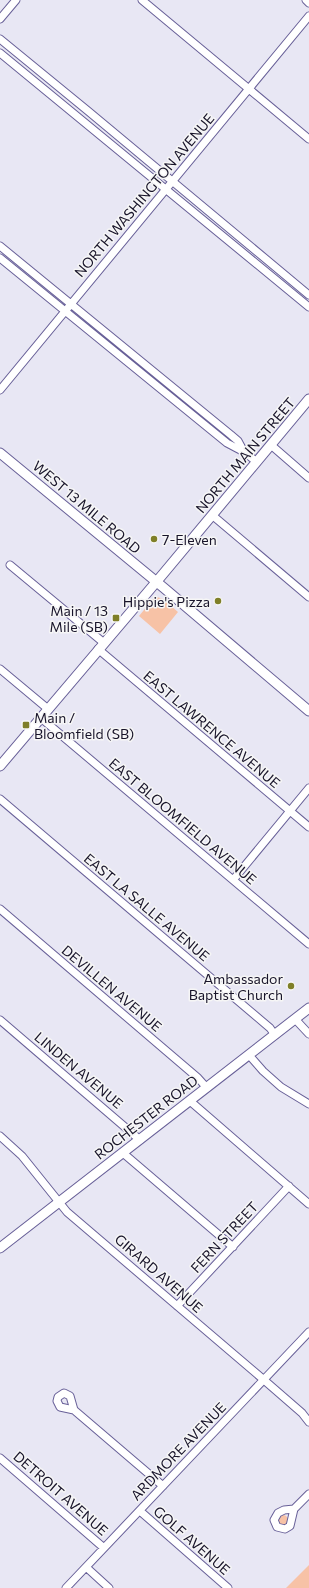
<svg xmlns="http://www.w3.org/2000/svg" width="309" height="1588" font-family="Commissioner,sans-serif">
	<rect width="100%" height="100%" fill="#e8e7f4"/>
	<!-- green -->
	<path fill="#f7c2a6" d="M157 597 163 599 178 612 160 634 139 616 153 599Z
		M278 1520a5 5 0 1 1 10 0a5 5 0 1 1-10 0Z
		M309 1565V1588H286Z"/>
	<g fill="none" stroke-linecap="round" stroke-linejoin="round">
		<!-- minor casing -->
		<g stroke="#686098" stroke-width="9">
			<path id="minor" d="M142 0 309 139
				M306 0 309 3
				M0 19 16 0
				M0 39 88 111 309 295
				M0 53 309 307
				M0 246 231 435 238 441 244 452 257 462
				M0 258 227 443 244 452
				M0 390 309 16
				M271 445 309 478
				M212 515 309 597
				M10 565 104 643
				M98 649 309 827
				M0 669 48 709
				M41 718 309 944
				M0 799 270 1028 275 1035
				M233 880 309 788
				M0 909 198 1078 207 1088
				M295 1019 309 1034
				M0 1020 140 1140
				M249 1055 263 1071 281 1087 309 1104
				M190 1101 309 1204
				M0 1136 22 1156 67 1212 264 1380 302 1413 309 1422
				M123 1153 233 1247
				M177 1306 289 1186
				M74 1410 60 1407 57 1401 58 1397 64 1393 70 1396 74 1410 163 1486
				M0 1458 104 1548
				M294 1509 284 1510 278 1513 274 1520 277 1527 285 1529 290 1526 294 1509 309 1494
				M140 1511 228 1588
				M86 1567 109 1588
				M66 1588 309 1332"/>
		</g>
		<!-- major casing -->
		<g stroke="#686098" stroke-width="11">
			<path id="major" d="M0 453 164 588 309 711
				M0 766 163 574 309 399
				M0 1248 309 1008"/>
		</g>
		<!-- minor -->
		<use href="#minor" stroke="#fff" stroke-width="7"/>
		<!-- major -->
		<use href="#major" stroke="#fff" stroke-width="9"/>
	</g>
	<!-- markers -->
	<g fill="#7f7f28" stroke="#f6f6f6" stroke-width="1.5">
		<circle cx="154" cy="539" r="4"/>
		<circle cx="218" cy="601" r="4"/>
		<rect x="112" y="614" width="8" height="8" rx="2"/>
		<rect x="22" y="721" width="8" height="8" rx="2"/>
		<circle cx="291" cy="986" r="4"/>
	</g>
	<g text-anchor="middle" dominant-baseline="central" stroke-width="3" stroke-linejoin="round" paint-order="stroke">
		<!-- street labels -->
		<g font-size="14" fill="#18142a" stroke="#f6f6f6">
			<text transform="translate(144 195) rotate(-50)">NORTH WASHINGTON AVENUE</text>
			<text transform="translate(245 455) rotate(-50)">NORTH MAIN STREET</text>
			<text transform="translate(87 507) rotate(40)">WEST 13 MILE ROAD</text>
			<text transform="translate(212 729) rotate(40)">EAST LAWRENCE AVENUE</text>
			<text transform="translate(183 821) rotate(40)">EAST BLOOMFIELD AVENUE</text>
			<text transform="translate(147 907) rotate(40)">EAST LA SALLE AVENUE</text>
			<text transform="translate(112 988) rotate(40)">DEVILLEN AVENUE</text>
			<text transform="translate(79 1070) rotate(40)">LINDEN AVENUE</text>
			<text transform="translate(146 1117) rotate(-38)">ROCHESTER ROAD</text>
			<text transform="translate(224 1237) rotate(-47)">FERN STREET</text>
			<text transform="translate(159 1273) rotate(41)">GIRARD AVENUE</text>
			<text transform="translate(178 1451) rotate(-46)">ARDMORE AVENUE</text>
			<text transform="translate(61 1493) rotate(41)">DETROIT AVENUE</text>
			<text transform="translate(192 1540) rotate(41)">GOLF AVENUE</text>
		</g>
		<!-- poi labels -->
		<g font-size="14" fill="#18142a" stroke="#f6f6f6" text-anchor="end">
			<text x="162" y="539" text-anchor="start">7-Eleven</text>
			<text x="210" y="601">Hippie's Pizza</text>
			<text x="108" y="610">Main / 13<tspan x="108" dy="16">Mile (SB)</tspan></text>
			<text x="34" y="717" text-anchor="start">Main /<tspan x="34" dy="16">Bloomfield (SB)</tspan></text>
			<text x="283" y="978">Ambassador<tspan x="283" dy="16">Baptist Church</tspan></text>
		</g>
	</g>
</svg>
